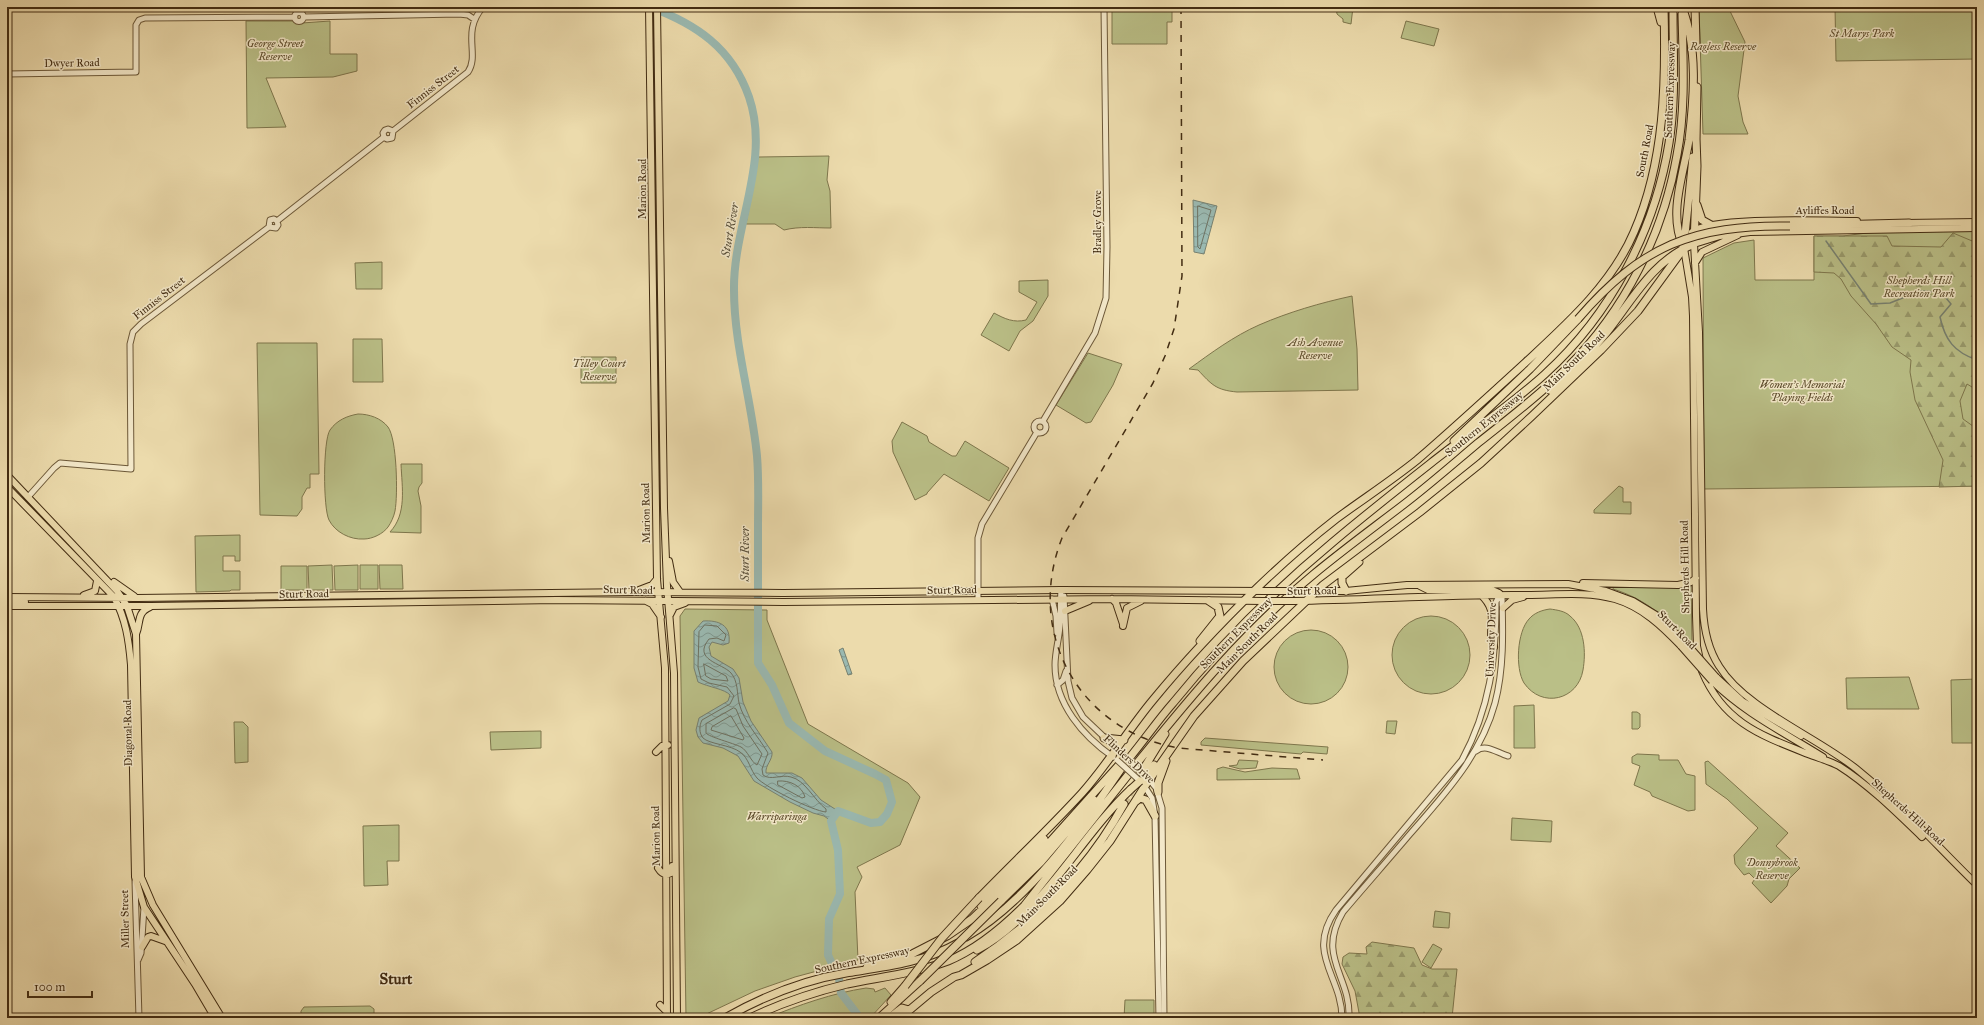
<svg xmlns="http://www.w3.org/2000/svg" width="1984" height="1025" font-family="'IM FELL Great Primer',serif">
	<defs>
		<pattern id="forest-firs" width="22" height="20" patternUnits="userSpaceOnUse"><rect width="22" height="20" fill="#babf87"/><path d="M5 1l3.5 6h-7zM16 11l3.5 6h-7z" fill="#999b6d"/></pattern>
		<pattern id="water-waves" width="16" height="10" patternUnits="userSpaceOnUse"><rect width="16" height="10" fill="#9ab9b1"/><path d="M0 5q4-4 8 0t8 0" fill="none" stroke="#7f978f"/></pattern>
	</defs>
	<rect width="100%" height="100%" fill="#ecdbac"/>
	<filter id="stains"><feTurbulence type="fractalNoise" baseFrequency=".005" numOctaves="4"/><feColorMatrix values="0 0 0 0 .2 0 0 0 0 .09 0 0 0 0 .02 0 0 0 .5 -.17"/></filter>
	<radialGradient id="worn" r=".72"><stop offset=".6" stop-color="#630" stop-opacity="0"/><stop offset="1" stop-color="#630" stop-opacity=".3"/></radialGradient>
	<!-- green -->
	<path fill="#babf87" stroke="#7e764c" d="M1112 7H1172V22H1167V44H1112Z
		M1336 7H1353L1351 24 1343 22V19L1337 14Z
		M1699 7H1728L1745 42 1738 96 1743 122 1748 134H1703Z
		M1835 7H1977V59L1836 61Z
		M246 21H293L302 23 330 21V54H357V71L333 77 266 78 286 127 247 128Z
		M1406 21 1439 29 1434 46 1401 38Z
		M829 156 827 180 830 191 831 228C815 228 800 226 784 230L775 224H746L758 157Z
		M1977 228V486L1704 489 1703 258 1734 243 1754 240 1755 280H1814V236H1843L1898 229Z
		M382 262V289H356L355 263Z
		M1048 280V296L1033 321 1020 331 1009 351 981 335 994 313C1005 319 1014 323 1026 320L1037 302 1019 292V281Z
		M1352 296 1357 349 1358 390 1237 392C1216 390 1212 385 1198 370L1189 369C1211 353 1234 336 1259 325 1289 312 1320 303 1352 296Z
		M353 339H382L383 382H353Z
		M257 343H317L319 474H310V488H307L302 497V509L297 516 260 515Z
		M1088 353 1122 364 1113 385 1091 422 1086 423 1056 405Z
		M581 357H616V383H581Z
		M358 414C369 414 381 418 388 427 397 439 398 495 395 511 394 516 391 523 388 527 383 534 372 539 364 539 350 540 335 532 329 520 323 508 323 440 330 430 337 420 347 416 358 414Z
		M902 422 927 436 929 442 952 456H956L965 441 1009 468 989 501 944 474 927 493V494L915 500 893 452 892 441Z
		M401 464H422V483L419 487 418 491 421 506V533L390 532C407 514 402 488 401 464Z
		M1619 486 1623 488V502H1631V514L1594 513V510Z
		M240 535V561H235V556H223V571H240V590H231L230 591 196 592 195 536Z
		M332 565 333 590H309L308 566Z
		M358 565V590H335L334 566Z
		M360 565H378V589H360Z
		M379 565H402L403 589H380Z
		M281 566H307V590H281Z
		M1691 584 1692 644C1669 620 1646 599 1613 589V585Z
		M685 609 767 610V620L808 724 908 783 920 797 900 845 857 867 862 877 855 892 858 960 795 977 755 991 698 1018H686L680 616Z
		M1550 609C1557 610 1565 611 1570 616 1585 628 1586 653 1583 670 1578 700 1542 709 1524 683 1515 668 1517 632 1529 619 1534 613 1542 610 1550 609Z
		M1392 655a39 39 0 1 1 78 0a39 39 0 1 1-78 0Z
		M1274 667a37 37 0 1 1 74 0a37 37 0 1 1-74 0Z
		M1909 677 1919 709H1847L1846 678Z
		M1977 679V743H1952L1951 680Z
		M1534 705 1535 748H1514V706Z
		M1632 712H1637L1640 714V727L1638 729H1632Z
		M1387 721H1397L1395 734 1386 733Z
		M234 722H243L248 727V762L235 763Z
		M541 731V748L491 750 490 732Z
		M1205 738 1328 747 1327 754 1303 752 1301 754 1201 745V742Z
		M1637 754 1659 755V760H1678L1686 774 1695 776V810L1688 811 1652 796 1650 792 1634 785 1640 766 1632 763V757Z
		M1239 760 1258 761 1256 768 1240 769 1229 766 1237 765Z
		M1708 761 1788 833 1776 846 1800 868 1789 879 1787 886 1771 903 1752 883 1755 879 1749 873 1744 875 1735 864 1734 855 1758 828 1727 799 1706 784 1705 762Z
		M1223 767 1245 772 1272 768 1297 769 1300 779 1217 780V769Z
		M1512 818 1552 821 1551 842 1511 840Z
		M399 825V861H387L388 885 364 886 363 826Z
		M1435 911 1450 913 1449 928 1433 927Z
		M1433 944 1442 949 1431 968 1422 962Z
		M866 988 874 989 875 992 885 988 891 995 870 1018H767C799 1005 833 993 866 988Z
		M1125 1000H1154V1018H1124Z
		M370 1006 374 1009V1018H301V1011L304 1007Z"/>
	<!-- forest -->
	<path fill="url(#forest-firs)" stroke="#7e764c" d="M1953 233 1977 243V390L1967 384 1960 401 1963 419 1977 429V486L1939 487 1943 460 1915 400 1910 372 1911 360 1892 347 1876 324 1851 296 1841 279 1834 273 1814 272V236H1887L1892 246 1941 247Z
		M1372 942 1414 948 1422 965 1432 969H1457L1452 1018H1360L1355 991 1342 964 1343 957 1349 953 1367 954 1366 947Z"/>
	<!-- water -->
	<path fill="url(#water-waves)" stroke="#778171" d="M1193 200 1217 206 1204 254 1194 252Z
		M703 621C719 620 731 625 729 643L723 645 712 642 709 647 711 656 733 669 739 678 743 702 751 721 772 752C773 760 765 765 766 773H792L802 778 821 800 838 811 831 821 824 816 813 813 790 802 754 781 738 756 723 748 703 743 698 737 696 730 699 718 728 701 730 695C725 689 708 687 698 682L694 668V631Z
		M843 648 852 674 848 675 839 650Z"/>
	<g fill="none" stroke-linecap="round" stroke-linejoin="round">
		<!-- shore -->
		<path stroke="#6e7262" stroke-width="1" d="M1198 206 1211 210 1200 249 1198 247Z
			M705 625 717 626 726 635 724 641 717 638 709 639C692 660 722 663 731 673 738 681 737 693 739 703 744 722 758 736 768 753L762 769 763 775C771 781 781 774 791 777 805 780 814 800 826 809V812C813 811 765 787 757 778 750 770 749 758 740 752 731 745 709 744 703 738 699 733 699 726 702 720L730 704 734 696 727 687 709 683 701 679 698 667 699 632Z
			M704 664 726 676 728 681 711 679 706 676Z
			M734 708 736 709 743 726 762 754 757 765C751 762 748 751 741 747 733 743 709 737 706 733V724Z
			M731 716 744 738 743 740 711 730 712 727Z
			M778 781C790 780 802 786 805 797L802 798 778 785Z"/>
		<!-- stream -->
		<path stroke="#778171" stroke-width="1.5" d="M1826 241 1871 304 1890 303 1920 291 1941 292 1951 304 1940 317C1945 340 1954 352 1977 360"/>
		<!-- river -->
		<path stroke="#9ab9b1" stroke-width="8" d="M650 7C696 24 732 48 749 97 771 161 733 225 734 290 734 346 752 401 757 456 759 480 758 504 758 527 758 573 758 618 758 663L772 685 789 723 825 751 875 774 886 780 892 802 887 814 880 822 871 823 838 811 831 821 838 850 840 894 829 919 828 955 839 979 841 993 860 1018"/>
		<!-- highway-tunnel -->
		<path stroke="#cab88d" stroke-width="7" stroke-dasharray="7 3.5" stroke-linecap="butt" d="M1124 804 1144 768"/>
		<!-- minor casing -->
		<g stroke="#6c5838" stroke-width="7">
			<path id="minor" d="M294.5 17a4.5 4.5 0 1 1 9 0a4.5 4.5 0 1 1-9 0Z
				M304 17 459 14 468 15 474 19
				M7 74 136 72V25L139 20 145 18 295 17
				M393 131 468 72C480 54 461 32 483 7
				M384 137 383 133 385 130 388 129 393 131
				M384 137 387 139 392 138 393 131
				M277 221 384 137
				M269 227 276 228 278 225 277 221
				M269 227 270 220 274 219 277 221
				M1043 421 1095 333 1106 298 1107 247 1104 7
				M1034 427a6 6 0 1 1 12 0a6 6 0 1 1-12 0Z
				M28 497 54 468 60 463 131 469 130 344 133 332 141 324 269 227
				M1061 590C1060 602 1061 614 1060 626 1059 639 1055 652 1055 665 1055 704 1083 736 1113 757
				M1064 596 1068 681 1072 698 1083 717 1122 754
				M978 599V538L982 524 1037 432
				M1052 599 1056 616 1057 633
				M1057 685 1063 680 1066 671
				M1476 751C1486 743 1497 753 1508 756
				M1147 777 1156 788 1162 808 1164 1018
				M1143 784 1152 798 1155 816 1159 1018
				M135 881 139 1018
				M138 960 141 953 144 907
				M1342 1018C1342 976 1305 954 1336 910L1462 760C1490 708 1496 659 1496 602L1500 594
				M1349 1018C1351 976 1316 957 1343 912 1365 886 1388 860 1410 834 1445 794 1481 755 1495 703 1504 669 1503 632 1502 597L1500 594"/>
		</g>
		<!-- major casing -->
		<g stroke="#422c12" stroke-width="8">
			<path id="major" d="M649 7 657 579 665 668 667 1018
				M657 7 664 508 667 586 674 673 677 1018
				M1905 223 1977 222
				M1977 228 1750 232 1720 236 1694 244 1699 332 1703 609C1704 629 1708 649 1719 666 1746 710 1820 738 1859 771 1901 805 1938 847 1977 885
				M1692 232C1712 216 1827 221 1857 221
				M1684 248 1692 297 1693 316 1696 616 1697 646 1700 660
				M1695 263 1702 252 1738 235
				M7 475 117 591 127 606 136 634 141 877 153 905 222 1018
				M7 487 114 597C126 619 129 641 131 665L135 877 144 907 195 984 215 1018
				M669 561 673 582 680 592
				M114 582 134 596
				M1583 583 1678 585 1691 582 1696 578
				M1420 586 1428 590H1492L1499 593
				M639 590 652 585 657 579
				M1303 591H1346L1407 585 1568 584 1606 591 1633 601 1656 615 1685 642
				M1480 594C1502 614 1485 627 1494 647
				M84 595 95 591 97 581
				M7 597 137 598 636 592 783 593 1061 590 1268 591
				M1112 599 1116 603 1123 624
				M646 601 652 604 661 617
				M1293 601C1371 600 1449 594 1527 595 1556 595 1586 591 1615 599 1642 607 1662 626 1681 646
				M7 602H25
				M7 606H151L556 600 783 602 1112 599 1263 601
				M1503 608 1512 600 1523 597
				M1065 611 1089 601
				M670 615 674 607 685 603
				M1123 626 1127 608 1141 601
				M136 634C141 623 136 613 150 607
				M1702 671C1723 722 1760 735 1808 754 1818 758 1830 761 1839 766 1869 785 1896 812 1922 837
				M1716 677 1742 701 1801 736
				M1712 681C1744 713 1785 733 1823 757
				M656 752 662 746 668 745
				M658 868C661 873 665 876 671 873L672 866
				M142 947 148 937 151 936 165 941
				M660 1005 667 1012"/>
		</g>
		<!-- highway casing -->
		<g stroke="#422c12" stroke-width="9">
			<path id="highway" d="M1657 7 1661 22
				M1682 7C1698 48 1694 98 1689 140 1684 173 1668 213 1683 246
				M1695 7 1696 45
				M1696 141 1697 87
				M1697 205 1702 220 1711 225
				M1790 226 1909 223
				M1684 244 1693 157
				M1550 390C1571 373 1590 353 1607 332 1633 299 1653 260 1694 244L1697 166 1696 138
				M1454 441 1530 369 1578 319
				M1346 591 1342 583V577L1359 562
				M1200 641 1220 616 1218 607 1209 601
				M1104 738 1124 740
				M1131 756C1145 739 1158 720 1173 703 1221 644 1275 590 1333 542 1365 515 1398 489 1431 463 1469 433 1510 406 1545 374 1611 314 1655 230 1669 143 1676 100 1673 56 1673 13
				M1138 762C1192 695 1247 629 1314 574 1343 550 1373 528 1403 505 1428 486 1453 464 1478 443 1508 419 1540 395 1567 368 1625 310 1663 235 1677 155 1686 108 1683 60 1682 14
				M1144 768 1165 734
				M1140 781 1154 765
				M1158 792V783L1166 761
				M1135 802 1140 798 1146 800 1155 816
				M979 898C1013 863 1049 829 1082 793 1108 764 1128 730 1153 700 1185 661 1221 623 1257 588 1282 564 1309 540 1336 519 1363 499 1391 481 1417 460 1454 428 1490 395 1526 362 1567 324 1612 284 1634 232 1665 161 1666 82 1664 7
				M1001 901 1041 862 1094 800
				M981 906 1044 839
				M966 937C1027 902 1082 826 1121 769
				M977 950C1044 913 1077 840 1131 789
				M975 962C1037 921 1088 869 1124 804
				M867 967 912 954 947 936 972 919 1030 864 1118 766
				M891 1002 905 986
				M725 1018C762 997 804 980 846 973 884 967 923 963 958 943
				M750 1018C781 1003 814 992 847 984 881 977 916 973 948 961 977 949 1002 928 1024 906L1128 775
				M879 1018 920 981
				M889 1018 902 1008 909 1010
				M900 1018 931 992 954 977 961 975 987 960 1017 940 1060 901 1087 870 1110 841 1145 786 1194 716 1243 661 1323 585 1420 512 1481 463 1532 416 1601 350 1638 311 1684 248"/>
		</g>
		<!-- minor -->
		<use href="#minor" stroke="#f3e8c9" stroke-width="5"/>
		<!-- major -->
		<use href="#major" stroke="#ecdbac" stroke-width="6"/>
		<!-- highway -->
		<use href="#highway" stroke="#ecdbac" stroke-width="7"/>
		<!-- rail -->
		<path stroke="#422c12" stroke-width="1.5" stroke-dasharray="7 7" stroke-linecap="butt" d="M1181 7 1182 276 1174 329 1165 356 1153 383 1062 538C1025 632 1078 730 1178 748L1323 760"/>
		<!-- minor-bridge casing -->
		<g stroke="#6c5838" stroke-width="7" stroke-linecap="butt">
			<path id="minor-bridge" d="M1122 754 1144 775
				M1117 760 1140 781"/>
		</g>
		<!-- major-bridge casing -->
		<g stroke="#422c12" stroke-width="8" stroke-linecap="butt">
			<path id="major-bridge" d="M1268 591H1303
				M1263 601H1293
				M1685 642 1716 677
				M1681 646 1712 681"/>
		</g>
		<!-- highway-bridge casing -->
		<g stroke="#422c12" stroke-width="9" stroke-linecap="butt">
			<path id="highway-bridge" d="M1578 319C1642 245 1693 225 1790 226
				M1131 789 1140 781
				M920 981 1001 901
				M905 986 942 938 979 898"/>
		</g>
		<!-- minor-bridge -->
		<use href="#minor-bridge" stroke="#f3e8c9" stroke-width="5"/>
		<!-- major-bridge -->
		<use href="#major-bridge" stroke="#ecdbac" stroke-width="6"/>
		<!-- highway-bridge -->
		<use href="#highway-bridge" stroke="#ecdbac" stroke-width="7"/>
	</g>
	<g text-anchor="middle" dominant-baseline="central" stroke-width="3" stroke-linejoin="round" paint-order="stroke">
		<!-- park labels -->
		<g font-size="11" font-style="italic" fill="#5a4929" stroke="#f3e8c9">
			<text x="1862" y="33">St Marys Park</text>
			<text x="275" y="43">George Street<tspan x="275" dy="13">Reserve</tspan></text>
			<text x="1723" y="46">Ragless Reserve</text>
			<text x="1919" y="280">Shepherds Hill<tspan x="1919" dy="13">Recreation Park</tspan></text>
			<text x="1315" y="342">Ash Avenue<tspan x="1315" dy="13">Reserve</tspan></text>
			<text x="599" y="363">Tilley Court<tspan x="599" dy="13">Reserve</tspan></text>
			<text x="1802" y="384">Women's Memorial<tspan x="1802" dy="13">Playing Fields</tspan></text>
			<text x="777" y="816">Warriparinga</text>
			<text x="1772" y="862">Donnybrook<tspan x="1772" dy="13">Reserve</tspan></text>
		</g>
		<!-- street labels -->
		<g font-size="11" fill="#422c12" stroke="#f3e8c9">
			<text transform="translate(72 63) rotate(-1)">Dwyer Road</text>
			<text transform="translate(433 87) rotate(-38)">Finniss Street</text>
			<text transform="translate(1670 90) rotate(-88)">Southern Expressway</text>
			<text transform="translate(1645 151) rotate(-79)">South Road</text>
			<text transform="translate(642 189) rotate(-90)">Marion Road</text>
			<text x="1825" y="210">Ayliffes Road</text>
			<text transform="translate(1097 222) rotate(-90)">Bradley Grove</text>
			<text transform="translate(159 298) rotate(-38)">Finniss Street</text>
			<text transform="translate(1574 361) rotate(-44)">Main South Road</text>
			<text transform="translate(1484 424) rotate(-39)">Southern Expressway</text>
			<text transform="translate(646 513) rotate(-91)">Marion Road</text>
			<text transform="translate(1685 567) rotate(-91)">Shepherds Hill Road</text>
			<text transform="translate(628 590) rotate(1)">Sturt Road</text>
			<text transform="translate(952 590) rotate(-1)">Sturt Road</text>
			<text transform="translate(1312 591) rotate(-1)">Sturt Road</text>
			<text transform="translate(304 594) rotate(-1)">Sturt Road</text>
			<text transform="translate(1677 630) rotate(45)">Sturt Road</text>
			<text transform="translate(1236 633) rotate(-45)">Southern Expressway</text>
			<text transform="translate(1491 640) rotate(-88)">University Drive</text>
			<text transform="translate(1247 643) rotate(-45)">Main South Road</text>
			<text transform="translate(128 733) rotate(-91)">Diagonal Road</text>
			<text transform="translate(1129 759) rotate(43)">Flinders Drive</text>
			<text transform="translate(1908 812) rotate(42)">Shepherds Hill Road</text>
			<text transform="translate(656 836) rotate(-91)">Marion Road</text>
			<text transform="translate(1047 896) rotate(-45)">Main South Road</text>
			<text transform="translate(125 919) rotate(-91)">Miller Street</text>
			<text transform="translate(862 960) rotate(-12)">Southern Expressway</text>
		</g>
		<!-- water labels -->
		<g font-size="12" font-style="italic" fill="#584f3a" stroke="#f3e8c9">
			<text transform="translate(730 230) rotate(-80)">Sturt River</text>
			<text transform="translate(745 554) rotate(-90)">Sturt River</text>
		</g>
		<!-- district labels -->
		<g font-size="15" font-weight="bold" fill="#422c12" stroke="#f3e8c9">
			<text x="396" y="979">Sturt</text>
		</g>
	</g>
	<!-- margin -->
	<rect width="1984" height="1025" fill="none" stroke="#ecdbac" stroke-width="24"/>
	<rect x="8" y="8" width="1968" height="1009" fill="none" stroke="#422c12" stroke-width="2"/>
	<rect x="12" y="12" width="1960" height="1001" fill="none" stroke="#422c12"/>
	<!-- scale -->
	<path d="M28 991v6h64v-6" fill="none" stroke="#422c12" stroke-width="2"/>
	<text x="34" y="991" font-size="12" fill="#422c12" stroke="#f3e8c9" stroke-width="3" paint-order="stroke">100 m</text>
	<rect width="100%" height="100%" filter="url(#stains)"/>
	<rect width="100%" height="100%" fill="url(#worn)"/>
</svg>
